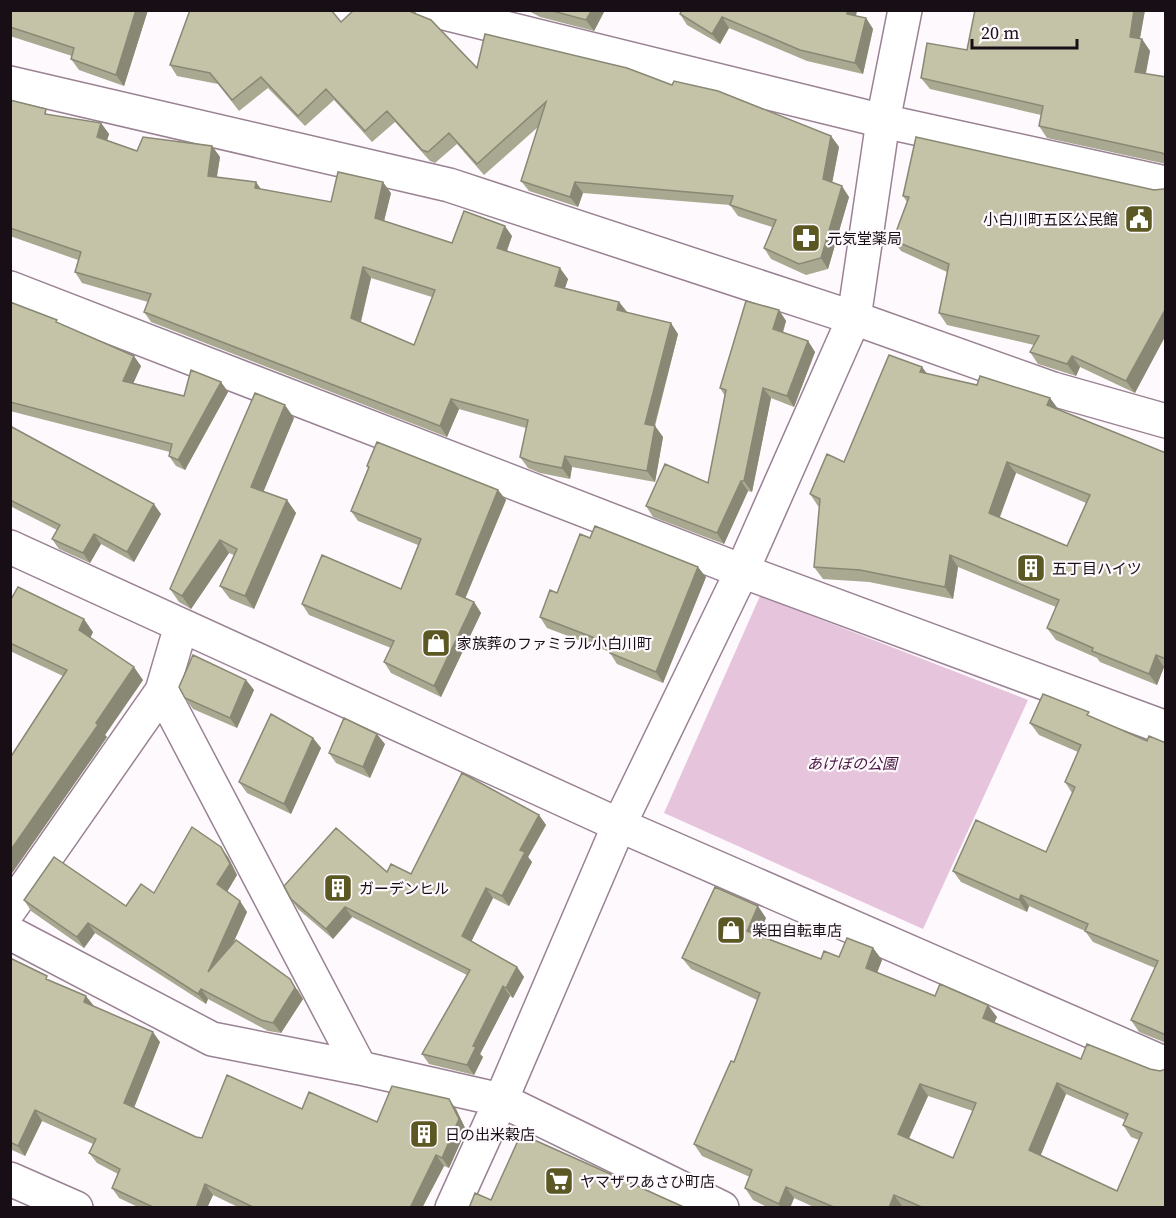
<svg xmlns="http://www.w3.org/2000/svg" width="1176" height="1218" font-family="'Source Serif 4','Noto Sans JP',serif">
	<rect width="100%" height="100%" fill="#fef9fd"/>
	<!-- green -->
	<path fill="#e5c4dc" d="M760 596 1028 700 923 929 664 813Z"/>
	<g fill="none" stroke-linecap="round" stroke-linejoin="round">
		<!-- minor casing -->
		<g stroke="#998293" stroke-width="36">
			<path id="minor" d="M432 10 883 121 1166 183
				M10 83 449 185 854 318 1053 389 1166 421
				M10 288 742 571 1166 728
				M10 547 619 825 1166 1064
				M162 691 360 1068
				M10 909 162 691 181 626
				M10 933 212 1039 360 1068 501 1100 722 1208
				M10 1179 76 1208
				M452 1208 501 1100 619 825 742 571 854 318 883 121 905 10"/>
		</g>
		<!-- minor -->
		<use href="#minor" stroke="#fff" stroke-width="33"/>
	</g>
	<!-- wall -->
	<path fill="#a9a890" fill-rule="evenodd" d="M10 10H148L124 86 79 70 71 59 72 56 10 36Z
		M527 10H605L594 31 540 17Z
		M682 10H857L856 16 866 18 873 29 863 74 807 61 729 28 720 44 687 25 680 14Z
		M975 10H1145L1140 39H1142L1150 51 1145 74 1166 77V164L1047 138 1039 126 1041 115 930 89 921 78 967 50Z
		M414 13 477 68 672 85 831 136 839 147 832 182 849 197 828 269 806 275 771 259 764 248 772 227 738 216 730 205 583 193 578 207 529 191 521 181 538 127 484 175 457 144 435 163 430 161 395 122 372 142 334 100 305 126 268 88 239 111 218 84 177 76 170 65 341 22Z
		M10 100 50 115 101 123 109 134 107 140 137 151 212 146 220 157 217 177 256 182 261 189 331 202 391 193 384 221 452 243 512 236 507 251 568 279 565 288 619 302 627 312 678 334 655 426 663 437 655 482 572 467 570 479 540 473 528 468 520 457 526 428 459 409 447 437 151 322 144 312 148 302 82 283 75 272 78 260 10 236ZM371 278 432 297 414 345 361 322Z
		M1163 189 1135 393 1080 367 1076 376 1038 364 1030 352 1034 345 947 325 939 313 947 272 901 251 893 240 907 202 903 196Z
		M10 302 59 323 141 366 133 383 184 396 221 382 228 392 185 470 176 466 169 456 170 452 10 411Z
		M779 310 786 321 783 333 808 341 815 352 794 407 771 398 752 492 748 491 724 544 653 517 646 506 708 483 725 396 720 388Z
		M922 367 927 374 977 385 1050 398 1058 410 1166 453V668L1164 667 1157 685 1100 662 1097 658 1056 640 1047 628 1056 607 958 567 953 599 869 582 823 579 814 567 820 507 818 506 810 494 844 462ZM1016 473 1086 503 1067 546 999 518Z
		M294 418 263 492 287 500 296 513 254 609 230 599 220 586 234 555 229 553 191 609 179 602 170 589Z
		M10 426 161 514 134 562 101 544 90 563 59 549 52 539 57 530 10 506Z
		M367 466 498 490 506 500 465 598 474 602 481 613 441 697 391 673 384 662 391 648 309 615 302 604 401 589 418 545 358 521 351 511 368 468Z
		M590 538 706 577 663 683 617 664 610 653V652L547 628 540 617 557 593Z
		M10 601 93 632 90 638 143 680 105 735 107 737 10 876V758L63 676 10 651Z
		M246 680 254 690 237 728 193 709 185 698Z
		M1093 718 1147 741 1166 743V1043L1139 1032 1131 1020 1155 968 1093 942 1085 931 1029 906 1027 912 961 882 953 871 1046 852 1072 793 1065 782 1078 752 1039 735 1030 723Z
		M313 738 321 748 291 814 247 793 239 782Z
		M385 744 370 778 336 763 329 753Z
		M539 815 546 825 528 857 532 862 509 906 493 898 471 942 517 967 524 977 513 998 510 996 480 1054 483 1057 474 1075 429 1064 422 1054 467 975 352 917 333 939 298 909 291 899 387 872 411 874Z
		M228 857 237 875 227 892 240 901 247 912 233 943 298 990 303 999 281 1033 268 1031 208 999 206 1004 95 933 84 948 31 911 24 900 126 906 154 893Z
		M766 918 758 935 821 959 839 957 873 948 882 960 877 973 935 996 997 1017 994 1022 1081 1059 1150 1069 1166 1208H905L903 1207 902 1208H816L794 1198 790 1208H769L753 1200 745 1188 750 1177 702 1156 694 1144 734 1062 757 1000 691 969 682 958ZM1066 1094 1125 1120 1123 1125 1131 1137 1139 1140 1117 1191 1040 1155ZM928 1096 973 1111 953 1158 909 1138Z
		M10 958 93 1006 160 1042 134 1107 196 1137 202 1138 302 1109 377 1122 456 1109 466 1130 449 1168 444 1166 422 1208H240L213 1195 207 1208H140L119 1198 112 1188 118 1174 97 1163 89 1153 93 1144 42 1121 25 1156 10 1149Z"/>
	<!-- shaded-wall -->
	<path fill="#898875" d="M136 10H148L124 86 116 75Z
		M592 10H605L594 31 586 20Z
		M847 10H857L854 25 847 14Z
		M1134 10H1145L1138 48 1130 37Z
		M722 17 729 28 720 44 712 34Z
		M866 18 873 29 863 74 855 63Z
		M1142 39 1150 51 1144 84 1135 72Z
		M101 123 109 134 105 147 97 137Z
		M831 136 839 147 831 189 823 179Z
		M212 146 220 157 215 187 208 176Z
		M256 182 263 193 255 188Z
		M383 182 391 193 382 229 375 218Z
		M575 182 583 193 578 207 570 197Z
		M842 186 849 197 828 269 821 258Z
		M505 226 512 236 504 258 497 248Z
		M363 267 371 278 359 329 351 318Z
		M560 268 568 279 562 297 555 286Z
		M619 302 627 312 617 310Z
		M1166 308V335L1135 393 1126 381Z
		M779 310 786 321 780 340 773 329Z
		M671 323 678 334 652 435 645 424Z
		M808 341 815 352 794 407 787 396Z
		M134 356 141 366 130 391 123 381Z
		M1072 356 1080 367 1076 376 1067 364Z
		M922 367 931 379 920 372Z
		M221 382 228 392 185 470 178 460Z
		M763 388 771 398 752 492 744 481Z
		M1050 398 1059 410 1047 405Z
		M451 399 459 409 447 437 440 426Z
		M285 405 294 418 260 500 251 487Z
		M655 426 663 437 655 482 647 471Z
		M565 456 572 467 570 479 562 468Z
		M1007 462 1016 473 997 525 989 513Z
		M741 481 748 491 724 544 717 533Z
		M498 490 506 500 463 604 456 594Z
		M287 500 296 513 254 609 245 596Z
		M154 504 161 514 134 562 127 552Z
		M94 534 101 544 90 563 83 553Z
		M220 540 229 553 191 609 182 596Z
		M950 555 958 567 953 599 945 587Z
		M698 567 706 577 663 683 656 672Z
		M474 602 481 613 441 697 434 686Z
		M84 619 93 632 88 643 79 630Z
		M1156 655 1164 667 1157 685 1149 674Z
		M134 667 143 680 105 735 107 737 10 876V851Z
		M246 680 254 690 237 728 230 718Z
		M377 734 385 744 370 778 363 767Z
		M313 738 321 748 291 814 284 804Z
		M539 815 546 825 528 857 532 862 509 906 502 896 520 850Z
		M221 847 228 857 237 875 225 895 217 884Z
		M486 888 493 898 469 946 462 936Z
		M1021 895 1029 906 1027 912 1019 900Z
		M240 901 247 912 216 982 208 972Z
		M758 906 766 918 755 942 747 931Z
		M345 907 352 917 333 939 326 929Z
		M88 923 95 933 84 948 77 937Z
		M873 948 882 960 874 980 866 968Z
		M517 967 524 977 513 998 506 988Z
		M290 979 303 999 281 1033 273 1023Z
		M503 986 510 996 480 1054 483 1057 474 1075 467 1065 473 1046Z
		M201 989 208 999 206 1004 198 994Z
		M86 996 94 1006 84 1002Z
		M988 1005 997 1017 991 1030 983 1018Z
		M153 1032 160 1042 132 1113 124 1103Z
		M1057 1083 1066 1094 1038 1162 1029 1150Z
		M920 1084 928 1096 906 1145 898 1134Z
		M449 1099 456 1109 466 1130 449 1168 442 1158Z
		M35 1110 42 1121 25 1156 18 1146Z
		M436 1155 444 1166 422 1208H410Z
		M205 1184 213 1195 207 1208H196Z
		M786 1187 794 1198 790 1208H781L779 1204Z
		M894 1195 903 1207 902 1208H889Z"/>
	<!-- building -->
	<path fill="#c4c3a7" stroke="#898875" stroke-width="1.5" fill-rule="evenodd" d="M10 10H136L116 75 71 59 74 48 10 27Z
		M190 10H331L341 22 354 10H410L411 12 431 20 477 68 485 34 627 68 672 85 674 81 718 91 831 136 823 179 842 186 821 258 799 264 764 248 776 220 730 205 733 196 575 182 570 197 521 181 546 102 477 164 449 133 428 152 422 150 387 111 365 131 326 89 298 116 261 77 232 100 210 73 170 65Z
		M549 10H592L586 20Z
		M682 10H847V14L866 18 855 63 800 50 722 17 712 34 680 14Z
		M975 10H1134L1130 37 1142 39 1135 72 1166 77V155L1162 153 1039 126 1043 106 921 78 927 43 967 50Z
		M10 100 46 109 45 114 101 123 97 137 137 151 143 137 212 146 208 176 256 182 255 188 331 202 338 172 383 182 375 218 452 243 464 211 505 226 497 248 560 268 555 286 619 302 617 310 671 323 645 424 655 426 647 471 565 456 562 468 532 462 520 457 528 420 451 399 440 426 144 312 151 294 75 272 81 252 10 228ZM363 267 435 290 414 345 351 318Z
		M916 137 1154 190 1163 189 1166 188V308L1126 381 1072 356 1067 364 1030 352 1039 336 939 313 949 264 893 240 909 197 903 196Z
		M746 301 779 310 773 329 808 341 787 396 763 388 744 481H741L717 533 646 506 665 464 708 483 726 390 720 388Z
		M10 302 57 320 56 322 134 356 123 381 184 396 191 370 221 382 178 460 169 456 172 444 10 402Z
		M889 355 922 367 920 372 977 385 980 376 1050 398 1047 405 1166 453V659L1156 655 1149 674 1092 651 1093 648 1047 628 1059 600 950 555 945 587 860 570 814 567 820 499 810 494 827 454 844 462ZM1007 462 1090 495 1067 546 989 513Z
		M255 393 285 405 251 487 287 500 245 596 220 586 237 549 220 540 182 596 170 589Z
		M10 426 154 504 127 552 94 534 83 553 52 539 60 525 10 500Z
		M377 442 498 490 456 594 474 602 434 686 384 662 394 641 302 604 322 555 401 589 421 539 351 511 369 467 367 466Z
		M595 526 698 567 656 672 610 653 613 645 540 617 550 590 557 593 580 534 590 538Z
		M18 587 84 619 79 630 134 667 96 723 98 725 10 851V758L67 670 10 643V601Z
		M193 655 246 680 230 718 185 698 179 687Z
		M1043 694 1089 712 1087 715 1147 741 1149 736 1166 743V1035L1131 1020 1158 961 1085 931 1088 924 1021 895 1019 900 953 871 976 820 1046 852 1075 787 1065 782 1081 745 1030 723Z
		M271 714 313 738 284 804 239 782Z
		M344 718 377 734 363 767 329 753Z
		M462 773 539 815 520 850 525 852 502 896 486 888 462 936 517 967 506 988 503 986 473 1046 476 1047 467 1065 422 1054 470 970 345 907 326 929 291 899 284 886 336 828 387 872 391 864 411 874Z
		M192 827 221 847 230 864 217 884 240 901 208 972 236 940 290 979 295 988 273 1023 261 1020 201 989 198 994 88 923 77 937 24 900 54 857 126 906 141 884 154 893Z
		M715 887 758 906 747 931 821 959 824 951 839 957 847 938 873 948 866 968 935 996 940 984 988 1005 983 1018 1081 1059 1087 1044 1150 1069 1160 1071 1166 1069V1208H924L894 1195 889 1208H836L786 1187 779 1204 745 1188 752 1170 694 1144 731 1061 734 1062 760 993 682 958ZM1057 1083 1128 1114 1123 1125 1142 1133 1117 1191 1029 1150ZM920 1084 976 1103 953 1158 898 1134Z
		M10 958 47 976 46 979 86 996 84 1002 153 1032 124 1103 196 1137 202 1138 227 1075 302 1109 309 1092 377 1122 392 1086 449 1099 459 1119 442 1158 436 1155 410 1208H255L205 1184 196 1208H155L112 1188 120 1169 89 1153 96 1139 35 1110 18 1146 10 1142Z
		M521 1134 686 1208H469L475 1193 491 1200Z"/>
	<!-- icons -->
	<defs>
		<g id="civic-square" transform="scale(1.5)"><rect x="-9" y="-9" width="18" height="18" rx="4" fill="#5b5824" stroke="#fef9fd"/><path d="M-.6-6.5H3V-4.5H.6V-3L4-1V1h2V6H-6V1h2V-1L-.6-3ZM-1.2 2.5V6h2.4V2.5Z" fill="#fff"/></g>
		<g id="pharmacy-square" transform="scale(1.5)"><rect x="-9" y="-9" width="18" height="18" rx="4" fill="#5b5824" stroke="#fef9fd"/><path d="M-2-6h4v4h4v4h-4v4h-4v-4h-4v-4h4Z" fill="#fff"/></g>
		<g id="building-square" transform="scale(1.5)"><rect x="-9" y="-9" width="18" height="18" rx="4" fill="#5b5824" stroke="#fef9fd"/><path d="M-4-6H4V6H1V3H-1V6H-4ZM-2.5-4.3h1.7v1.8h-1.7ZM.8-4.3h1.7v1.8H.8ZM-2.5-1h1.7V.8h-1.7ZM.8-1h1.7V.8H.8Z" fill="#fff"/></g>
		<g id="shop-square" transform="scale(1.5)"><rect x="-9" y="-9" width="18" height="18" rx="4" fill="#5b5824" stroke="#fef9fd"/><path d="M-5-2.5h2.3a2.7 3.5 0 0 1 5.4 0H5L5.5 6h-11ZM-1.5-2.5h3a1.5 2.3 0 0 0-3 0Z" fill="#fff"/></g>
		<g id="supermarket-square" transform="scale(1.5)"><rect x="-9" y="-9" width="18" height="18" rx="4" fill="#5b5824" stroke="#fef9fd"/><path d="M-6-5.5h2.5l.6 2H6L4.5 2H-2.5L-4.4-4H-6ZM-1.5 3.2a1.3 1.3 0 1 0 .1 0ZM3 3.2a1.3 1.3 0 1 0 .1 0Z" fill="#fff"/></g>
	</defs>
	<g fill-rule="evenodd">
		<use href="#civic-square" x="1139" y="219"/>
		<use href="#pharmacy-square" x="806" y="238"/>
		<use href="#building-square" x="1031" y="568"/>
		<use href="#shop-square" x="436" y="643"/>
		<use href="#building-square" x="338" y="888"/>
		<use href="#shop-square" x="731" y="930"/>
		<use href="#building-square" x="424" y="1134"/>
		<use href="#supermarket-square" x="559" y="1181"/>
	</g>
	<g text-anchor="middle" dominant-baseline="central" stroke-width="4.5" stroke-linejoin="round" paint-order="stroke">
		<!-- poi labels -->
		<g font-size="15" fill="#180f16" stroke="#fef9fd" text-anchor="start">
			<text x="1118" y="219" text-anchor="end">小白川町五区公民館</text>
			<text x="827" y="238">元気堂薬局</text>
			<text x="1052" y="568">五丁目ハイツ</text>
			<text x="457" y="643">家族葬のファミラル小白川町</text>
			<text x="359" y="888">ガーデンヒル</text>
			<text x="752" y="930">柴田自転車店</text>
			<text x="445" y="1134">日の出米穀店</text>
			<text x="580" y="1181">ヤマザワあさひ町店</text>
		</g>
		<!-- park labels -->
		<g font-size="15" font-style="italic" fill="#45123d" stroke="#fef9fd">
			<text x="852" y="763">あけぼの公園</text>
		</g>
	</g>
	<!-- border -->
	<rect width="1176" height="1218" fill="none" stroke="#180f16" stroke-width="24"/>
	<!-- scale -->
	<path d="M972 39v9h105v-9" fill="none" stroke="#180f16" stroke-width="3"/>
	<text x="981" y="39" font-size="18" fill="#180f16" stroke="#fef9fd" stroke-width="4.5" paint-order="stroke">20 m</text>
</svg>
